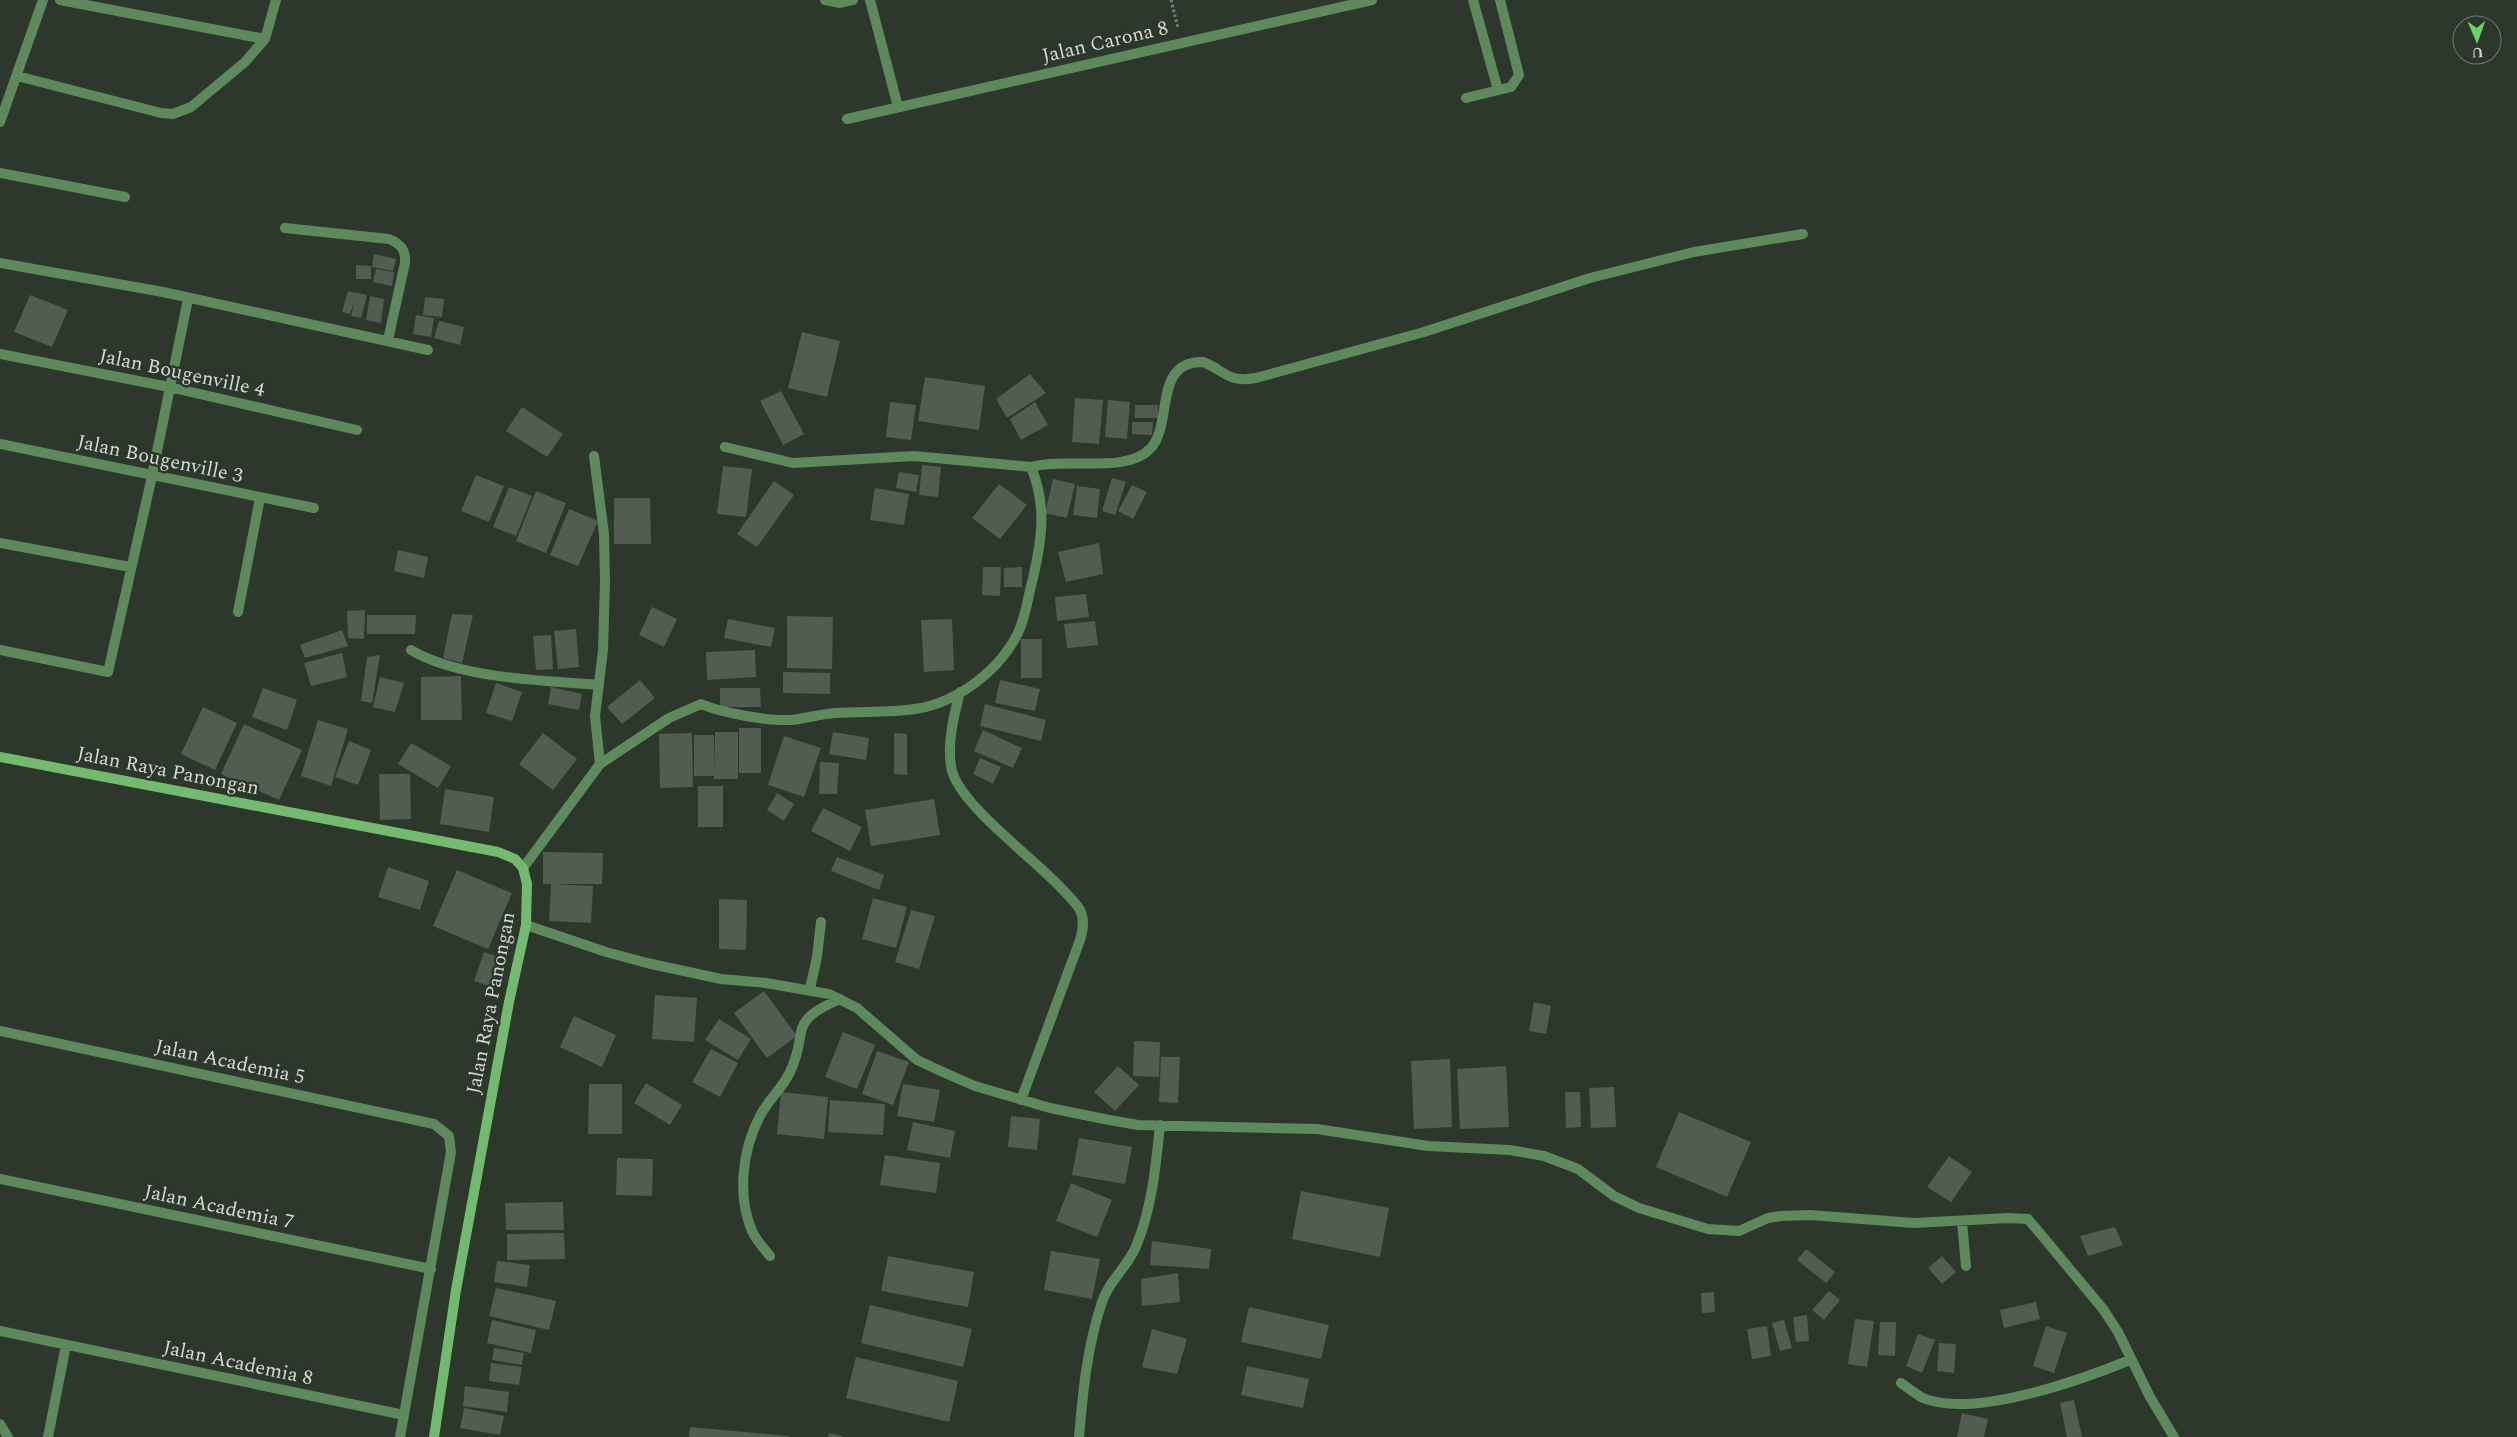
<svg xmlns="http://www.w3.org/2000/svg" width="2517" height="1437" font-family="Spectral,serif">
	<rect width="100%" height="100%" fill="#2d372c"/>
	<!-- building -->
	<path fill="#525d51" d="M374 254 396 259 393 271 372 267Z
		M356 265 371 266V279H356Z
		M376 269 394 272 392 286 373 282Z
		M348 291 367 295 361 318 351 316 355 301 350 314 342 312Z
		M30 295 68 310 52 347 14 332Z
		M370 296 384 299 381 323 366 320Z
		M425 297 444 299 442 317 423 315Z
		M416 315 434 318 431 337 413 334Z
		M439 321 464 327 460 345 434 338Z
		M802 332 840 341 827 397 788 388Z
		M1030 374 1046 393 1007 418 996 399Z
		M925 377 985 386 979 430 918 421Z
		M781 391 804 434 783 445 760 401Z
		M1075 398 1103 400 1099 444 1072 442Z
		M1108 400 1130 402 1127 439 1105 437Z
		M890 402 916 405 911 440 886 437Z
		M1035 402 1048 425 1021 440 1010 419Z
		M1135 405H1158V418H1135Z
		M522 407 563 434 547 457 506 431Z
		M1132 422H1153L1152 435 1132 434Z
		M922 465 941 467 938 497 919 495Z
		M723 466 752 469 746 517 717 514Z
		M899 472 919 475 916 492 896 488Z
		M476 475 504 486 489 522 461 511Z
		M1112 478 1126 482 1115 515 1102 511Z
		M1053 479 1075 484 1067 518 1045 513Z
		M774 481 794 495 757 547 737 534Z
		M999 484 1027 505 1000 539 972 518Z
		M1132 485 1147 492 1133 519 1118 511Z
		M1077 486 1100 489 1097 518 1073 515Z
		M509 487 532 496 516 536 493 527Z
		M875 488 909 494 904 525 870 520Z
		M536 491 566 503 546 553 516 541Z
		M614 498H650L651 544H614Z
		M569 509 598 521 578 566 550 555Z
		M1099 543 1103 574 1066 582 1058 552Z
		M398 550 428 557 424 578 394 571Z
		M983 567H1001L1000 596 982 595Z
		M1022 567V587H1004V568Z
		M1086 594 1089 617 1057 621 1055 597Z
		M652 607 677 619 664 647 639 635Z
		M365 610 364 639 348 638 347 611Z
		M452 614 473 615 462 663 443 658Z
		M367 615H416L415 634H367Z
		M787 616 833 617 832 669 787 668Z
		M728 619 775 628 771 647 724 638Z
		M952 619 954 670 924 672 921 620Z
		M1095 621 1098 645 1067 648 1064 624Z
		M576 629 579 667 558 669 554 631Z
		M342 630 348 646 305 658 300 645Z
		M551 635 553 669 536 670 533 636Z
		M1021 639H1042V678H1021Z
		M755 650 756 677 707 680 706 652Z
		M342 653 347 677 311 686 304 663Z
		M380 655 372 703 361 701 367 657Z
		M783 672 830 673V694L783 693Z
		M461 676 462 720H421V677Z
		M380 677 404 683 395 712 373 707Z
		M640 680 655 698 622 724 607 707Z
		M1000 680 1040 689 1035 711 995 703Z
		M496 683 522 692 512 721 486 713Z
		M551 687 582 694 579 710 548 704Z
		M263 688 297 700 287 730 252 717Z
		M720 688H760L761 707H720Z
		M985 704 1046 720 1041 741 980 726Z
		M203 707 237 723 215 770 181 754Z
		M318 720 348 729 331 786 301 776Z
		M244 724 302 750 279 800 221 774Z
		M739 728H761V773H739Z
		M983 730 1022 748 1013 768 974 751Z
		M715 732H738V779H714Z
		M833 732 869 738 866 760 829 754Z
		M543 733 577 759 553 790 519 764Z
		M692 733 693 787 660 788 659 734Z
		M894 733 907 734V775L894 774Z
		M694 735H714V776H694Z
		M784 736 821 748 804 797 768 785Z
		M349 741 371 750 358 785 335 777Z
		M411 743 451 766 438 788 398 764Z
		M980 758 1001 767 993 784 973 774Z
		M820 762 839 763 837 794H819Z
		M379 774H410L411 819 380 820Z
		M698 786H723V827H698Z
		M445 789 494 797 489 832 440 824Z
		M777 793 794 804 784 821 767 810Z
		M934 799 940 835 871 846 865 810Z
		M823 808 862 827 850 851 811 831Z
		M543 852 603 853 602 884H553L593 886 591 923 549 921 551 884H543Z
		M837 857 884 875 879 890 831 871Z
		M388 867 429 881 420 910 378 897Z
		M457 870 512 893 488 949 433 926Z
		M873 898 907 907 896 948 862 939Z
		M719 899 747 900 746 950 719 949Z
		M911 910 935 916 919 969 895 962Z
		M484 952 502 958 492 987 474 981Z
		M764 991 797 1036 767 1058 734 1013Z
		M655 995 697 998 694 1042 652 1039Z
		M1534 1002 1551 1006 1546 1034 1529 1031Z
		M574 1016 616 1035 602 1067 560 1047Z
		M719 1019 751 1039 738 1060 705 1040Z
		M843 1032 875 1045 857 1089 825 1077Z
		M1134 1041 1160 1042 1159 1077 1133 1076Z
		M711 1049 738 1063 720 1097 692 1082Z
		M877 1051 909 1062 893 1105 862 1094Z
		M1161 1057H1180L1178 1103 1159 1102Z
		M1450 1059 1452 1127 1414 1129 1411 1061Z
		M1118 1066 1139 1085 1115 1111 1094 1092Z
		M1506 1066 1509 1127 1460 1129 1457 1069Z
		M646 1083 682 1105 670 1125 634 1103Z
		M589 1084H622V1134H588Z
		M903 1084 940 1090 934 1122 897 1116Z
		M1614 1087 1616 1127 1591 1128 1589 1088Z
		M781 1092 828 1097 824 1139 777 1134Z
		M1565 1092H1580L1581 1127 1566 1128Z
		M830 1100 885 1104 883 1135 828 1132Z
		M1679 1112 1751 1142 1727 1197 1656 1167Z
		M1011 1116 1040 1119 1037 1150 1008 1147Z
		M913 1122 955 1131 950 1158 907 1150Z
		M1079 1138 1132 1147 1125 1184 1072 1175Z
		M885 1155 940 1163 936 1193 880 1185Z
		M1949 1156 1972 1172 1951 1202 1927 1187Z
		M617 1158 653 1159 652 1196 616 1195Z
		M1071 1183 1112 1200 1097 1237 1056 1221Z
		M1301 1191 1389 1208 1380 1257 1292 1239Z
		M563 1202 564 1230H506L505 1203Z
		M2115 1227 2123 1245 2088 1256 2080 1236Z
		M564 1233 565 1259 507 1260V1234Z
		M1152 1241 1211 1249 1209 1269 1150 1265Z
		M1806 1249 1835 1272 1826 1283 1797 1260Z
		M1051 1251 1100 1259 1092 1299 1044 1290Z
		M888 1256 974 1272 968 1307 881 1291Z
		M1942 1256 1956 1272 1942 1284 1928 1268Z
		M497 1261 530 1265 527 1287 494 1282Z
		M1178 1273 1180 1302 1142 1306 1141 1279Z
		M496 1288 556 1301 549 1330 489 1316Z
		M1829 1291 1840 1300 1824 1320 1812 1310Z
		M1714 1292 1715 1312 1702 1313 1701 1293Z
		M2036 1302 2040 1319 2004 1328 2000 1310Z
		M870 1305 972 1329 963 1367 861 1343Z
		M1249 1307 1329 1325 1321 1359 1241 1342Z
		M1807 1315 1809 1341 1796 1342 1793 1317Z
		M1855 1319 1874 1321 1867 1367 1848 1364Z
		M492 1320 536 1330 531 1353 487 1343Z
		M1784 1320 1792 1348 1780 1351 1772 1323Z
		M1880 1322H1896L1895 1356 1878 1355Z
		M1767 1326 1771 1356 1752 1359 1747 1329Z
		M2046 1326 2067 1333 2054 1373 2033 1366Z
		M1152 1329 1187 1339 1177 1374 1142 1367Z
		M1918 1334 1935 1340 1922 1373 1906 1366Z
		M1939 1343 1956 1344 1954 1373 1937 1371Z
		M494 1348 524 1353 522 1365 492 1360Z
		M856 1357 958 1381 949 1422 846 1398Z
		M491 1363 522 1367 519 1385 489 1381Z
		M1247 1366 1309 1379 1303 1408 1241 1395Z
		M465 1386 509 1392 507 1412 463 1406Z
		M2074 1400 2082 1437H2067L2060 1403Z
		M464 1408 504 1416 500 1435 460 1428Z
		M1962 1413 1988 1419 1984 1437H1957Z
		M690 1427 789 1436V1437H689Z
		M829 1433 842 1436V1437H828Z"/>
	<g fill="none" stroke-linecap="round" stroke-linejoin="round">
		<!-- path -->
		<path stroke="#778076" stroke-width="3" stroke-dasharray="2.5 2.5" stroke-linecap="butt" d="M1171 0 1178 28"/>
		<!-- street -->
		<path stroke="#5e895c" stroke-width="10" d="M60 0 265 39
			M825 0 840 3 853 0
			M870 0 898 107
			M1473 0 1498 90
			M17 76 161 113 173 114 191 107 245 62 265 39 276 0
			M1466 98 1511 87 1519 75 1500 0
			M847 119 1372 0
			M0 122 43 0
			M0 173 125 197
			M285 228 389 239C401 244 406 250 405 263L388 340
			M0 263 163 292 428 350
			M0 354 169 387 357 430
			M0 444 314 508
			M725 447 793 463 914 456 1031 467
			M594 456 604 534 605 582 603 650 595 716 600 764
			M0 543 130 567
			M238 612 260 498
			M0 650 108 672 152 476 188 299
			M411 650C460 679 542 680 599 685
			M960 692C954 715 946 746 952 771 962 807 1035 859 1063 890 1069 896 1076 903 1080 910 1085 920 1083 930 1080 940L1021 1100
			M523 868 600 764 669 718 701 704C722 713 767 721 790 720 805 719 820 714 835 713 861 711 889 713 915 709 957 703 999 671 1018 633 1026 616 1028 596 1033 578 1042 539 1047 505 1031 467 1065 457 1126 474 1150 449 1174 425 1152 361 1203 362 1226 371 1227 383 1256 378L1424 332 1590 278 1694 252 1803 234
			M526 925 606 952 647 963 721 979 766 983 829 994 857 1008 917 1060 945 1073 975 1086 1050 1108 1109 1120 1138 1125 1317 1129 1428 1146 1510 1150 1544 1156 1578 1169 1614 1196 1639 1208 1708 1229 1739 1231 1768 1218 1781 1216 1810 1215 1914 1223 2008 1218 2028 1219 2103 1309 2118 1332 2150 1397 2174 1437
			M810 989 817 957 821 922
			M0 1031 434 1124 449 1136 451 1152 400 1437
			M0 1179 431 1269
			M1962 1222 1966 1266
			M770 1256C764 1249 756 1240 752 1231 737 1195 742 1151 760 1116 768 1100 782 1089 790 1072 810 1030 785 1023 840 999
			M0 1331 404 1415
			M1901 1383C1907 1387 1915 1394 1923 1398 1973 1419 2081 1380 2130 1360
			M0 1424 8 1437
			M48 1437 66 1345
			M1079 1437C1083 1391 1087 1347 1102 1302 1109 1280 1129 1266 1137 1244 1152 1207 1156 1165 1160 1125"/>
		<!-- secondary -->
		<path stroke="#74b970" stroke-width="10" d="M0 757 498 852 515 859 523 868 527 884 526 925 509 1002 456 1290 434 1437"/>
	</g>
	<g text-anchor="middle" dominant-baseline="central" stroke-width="5" stroke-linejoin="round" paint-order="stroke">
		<!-- street labels -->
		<g font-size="20" fill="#d4dad3" stroke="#2d372c">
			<text transform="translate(1105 42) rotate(-13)">Jalan Carona 8</text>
			<text transform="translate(182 373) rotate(12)">Jalan Bougenville 4</text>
			<text transform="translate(160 459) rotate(12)">Jalan Bougenville 3</text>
			<text transform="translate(168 771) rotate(11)">Jalan Raya Panongan</text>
			<text transform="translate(491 1003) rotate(-79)">Jalan Raya Panongan</text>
			<text transform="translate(230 1062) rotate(12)">Jalan Academia 5</text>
			<text transform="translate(219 1207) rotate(12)">Jalan Academia 7</text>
			<text transform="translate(238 1363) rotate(12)">Jalan Academia 8</text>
		</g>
	</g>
	<!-- north arrow -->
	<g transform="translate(2477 40) rotate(178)"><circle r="24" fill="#2d372c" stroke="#70786f"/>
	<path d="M0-4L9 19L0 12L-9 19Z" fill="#68d465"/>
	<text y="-8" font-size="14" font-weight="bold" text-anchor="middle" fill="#d4dad3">U</text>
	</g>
</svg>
